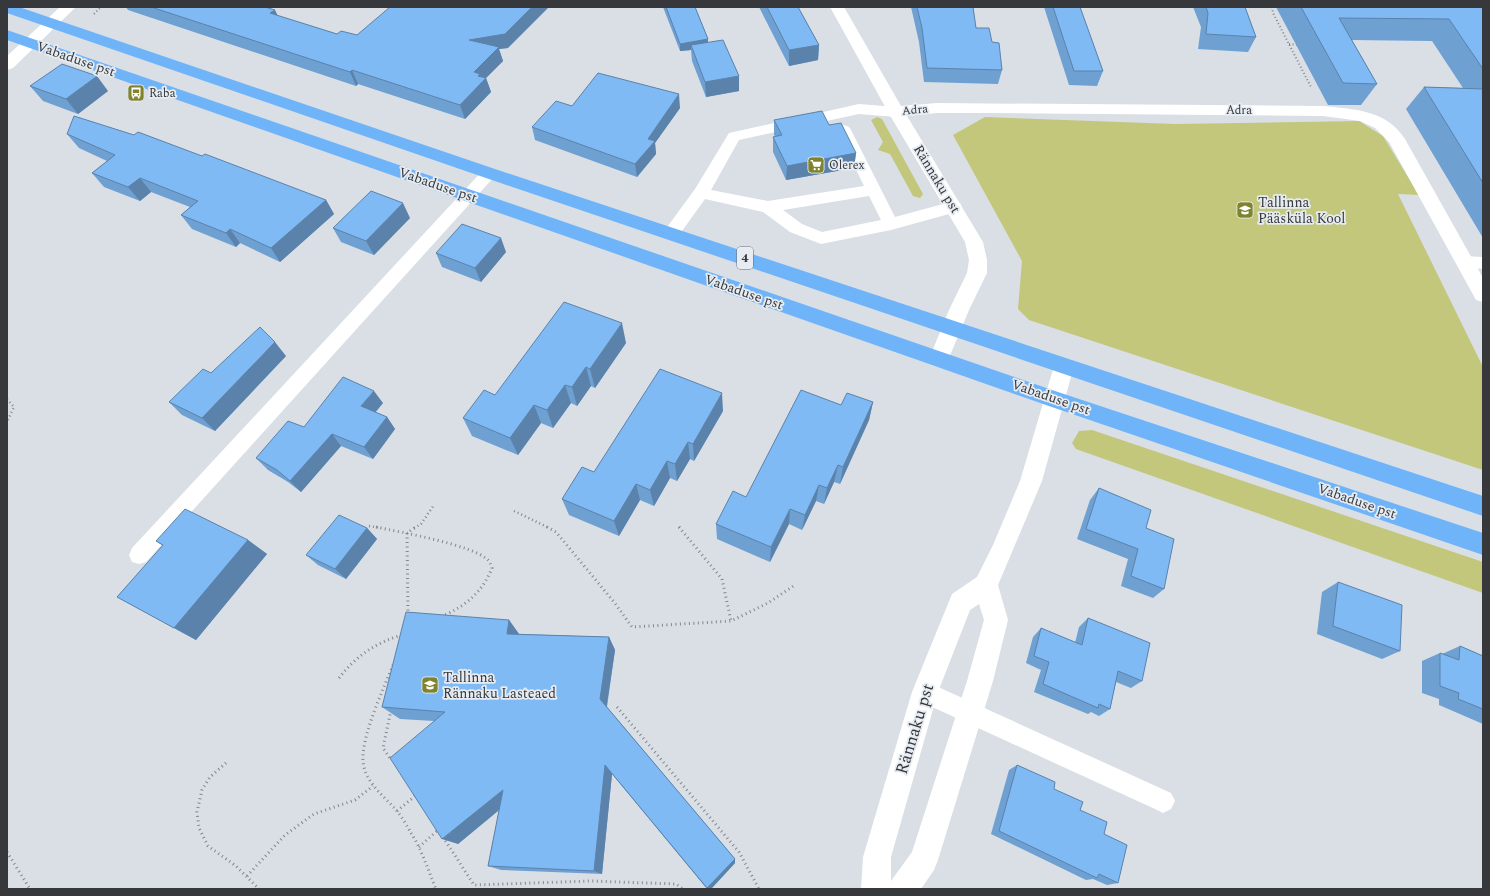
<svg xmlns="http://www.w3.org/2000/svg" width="1490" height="896" font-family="Spectral,serif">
	<rect width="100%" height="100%" fill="#d9dfe5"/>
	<!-- green -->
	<path fill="#c2c77b" d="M877 117 882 119 923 194 920 198 913 196 890 154 878 150 883 142 871 120Z
		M985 117 1175 124 1359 121 1383 136 1419 195 1398 194 1483 367V470L1029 320 1018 309 1022 261 953 135Z
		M1092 430 1483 562V593L1076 449 1072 443 1079 431Z"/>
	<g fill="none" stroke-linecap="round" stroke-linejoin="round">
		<!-- path-far2 -->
		<path stroke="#83878b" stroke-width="2" stroke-dasharray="1 2.5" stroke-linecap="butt" d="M1272 7 1273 13 1311 87
			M94 14 101 7
			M1289 44 1299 45"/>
		<!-- path-far1 -->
		<path stroke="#83878b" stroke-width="2.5" stroke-dasharray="1 3" stroke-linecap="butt" d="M7 399 14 407 7 422
			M514 511 549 528
			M369 526 381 528
			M679 527 680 528
			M414 528 421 524 434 505"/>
		<!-- path -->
		<path stroke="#83878b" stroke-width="3" stroke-dasharray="1 3.5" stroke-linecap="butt" d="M376 527C400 532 473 545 488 560 490 562 491 565 492 568 483 591 467 605 445 615
			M547 527 556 532 614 602 632 627 731 621 768 603 795 585
			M679 527 722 579 731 621
			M408 615 407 533 416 527
			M393 665C383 690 365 728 363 755 361 779 382 794 396 810 402 817 407 826 411 833 422 850 428 870 436 889
			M339 678C356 656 375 643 402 635
			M617 707 739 852 759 889
			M391 710 383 748 391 760
			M226 763 210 777 202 790 197 812 199 828 208 846 236 866 259 889
			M397 811 415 796
			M443 837 474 885 591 881 676 884 683 889
			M419 847 438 830
			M7 852 30 889
			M247 876 285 835 314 814 355 800 373 786"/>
		<!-- lane -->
		<path fill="#fff" fill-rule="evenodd" d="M859 104 896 107 901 109 903 112 901 115 896 117 859 114 739 140 711 190 768 201 864 186 837 130 839 127 844 125 849 127 851 130 895 217 954 201 960 203 962 207 960 211 891 230 821 244 790 232 763 212 705 199 677 238 671 240 665 238 663 234 665 230 695 189 729 133ZM869 196 881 220 822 232 802 224 783 210Z
			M489 168 494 169 497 173 494 177 146 562 139 564 132 562 129 555 132 548 484 169Z
			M1464 256 1483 257V269L1458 266 1456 262 1458 258Z
			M925 681 1171 793 1175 801 1171 809 1163 813 1155 809 917 700 914 692 917 684Z"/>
		<!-- street -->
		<path fill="#fff" fill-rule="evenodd" d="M60 7H76L13 68 7 70V56Z
			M830 7H844L901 106 937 103 1323 106C1353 109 1387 110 1405 139L1483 278V302L1476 300 1389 142 1375 128 1360 121 1323 116 991 113H937L907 116 983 242 987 260V273L969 310 946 365 939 367 932 365 929 359 949 310 967 273 969 260 965 242 888 112Z
			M1064 358 1071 360 1074 366 1042 481 998 585 1008 620 993 681 938 860 934 870 921 889H861L863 857 912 692 952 594 977 577 993 545 1020 481 1054 366 1057 360ZM979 604 984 620 967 681 912 852 891 881V857L938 692 970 610Z"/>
		<!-- highway -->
		<path fill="#6fb4f9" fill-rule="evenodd" d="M7 7H19L495 169 1483 496V516L483 177 7 13Z
			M7 30 1055 391 1483 533V555L1046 405 7 40Z"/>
	</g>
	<!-- wall -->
	<path fill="#6ea0d2" d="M126 7H265L278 16 337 34 508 48 499 49 503 61 486 78 491 92 465 119 358 84 356 86 128 10Z
		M663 7H695L708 39V43L739 76V91L706 97 692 61 691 50 680 51Z
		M759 7H798L819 45 818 60 789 66Z
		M911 7H973L976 28 992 42 1002 70 998 84 924 82 919 42Z
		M1044 7H1080L1103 71 1097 86 1069 85Z
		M1193 7H1245L1256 37 1248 52 1198 49 1201 27Z
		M1276 7H1483V238L1406 109 1424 87 1463 88 1432 41 1352 40 1377 84 1361 105H1328Z
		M30 86 108 91 78 114 43 101Z
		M680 108 655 143 656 154 637 177 535 140 532 127Z
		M774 120 829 125 856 153 854 168 786 180 773 152V137L775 136 774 135Z
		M67 134 202 156 326 200 334 214 280 262 240 243 236 247 192 229 181 215 190 207 151 192 140 201 104 187 92 173 107 161 79 148Z
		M410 218 374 255 341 242 333 228Z
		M506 252 481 282 442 267 436 253Z
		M626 343 595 388 591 386 577 406 571 403 553 428 541 423 518 455 472 436 463 418 495 395Z
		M286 356 215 431 182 415 169 402 211 373Z
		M873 402 869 420 840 484 834 482 824 504 816 501 802 530 789 524 770 562 717 539 716 524 746 497 841 405Z
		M383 403 375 412 387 417 395 429 373 459 341 446 301 492 288 482 268 470 256 458 304 427Z
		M723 411 694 461 690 459 677 481 670 478 654 506 640 500 619 536 569 515 562 499 594 472Z
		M1099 488 1146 528 1164 589 1153 598 1121 586 1128 559 1077 539 1090 500Z
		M367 528 377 539 346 579 318 565 306 555Z
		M248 540 267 554 196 640 117 597 163 546 156 541Z
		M1338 582 1400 651 1382 659 1317 634 1322 592Z
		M1088 618 1142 681 1131 688 1116 682 1110 709 1099 716 1091 712 1088 714 1034 692 1041 670 1026 663 1033 637 1041 628 1075 643 1079 627Z
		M509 620 519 634 609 637 615 650 607 707 735 859V863L711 889H707L612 774 602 874 501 870 488 866 499 810 458 844 434 721 400 719 382 707Z
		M1460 646 1483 656V724L1439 705V699L1422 693V661L1440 653 1442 654Z
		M1017 765 1054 789 1080 810 1104 834 1118 883 1107 885 1093 879 1086 880 991 834 1009 770Z"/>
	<!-- shaded-wall -->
	<path fill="#5a82ab" d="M532 7H549L508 48 499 49 503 61 483 81 486 78 491 92 465 119 460 105 474 72 469 40Z
		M275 10 282 24 270 13Z
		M708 39V47L691 45V50L680 51V44Z
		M819 45 818 60 789 66V50Z
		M352 70 358 84 356 86 350 72Z
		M97 76 108 91 78 114 66 99Z
		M739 76V91L706 97 705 82Z
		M679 94 680 108 655 143 656 154 637 177 635 164 648 139Z
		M856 153 854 168 786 180 787 166Z
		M140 178 151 192 140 201 128 187Z
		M326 200 334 214 280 262 271 248Z
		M403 203 410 218 374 255 366 241Z
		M230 229 240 243 236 247 226 233Z
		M501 238 506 252 481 282 475 268Z
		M622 323 626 343 595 388 590 369Z
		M275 342 286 356 215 431 202 418Z
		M586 367 591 386 577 406 572 387Z
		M565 385 571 403 553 428 547 410Z
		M374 391 383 403 370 419 361 406Z
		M722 393 723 411 694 461 693 444Z
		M873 402 869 420 840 484 843 467Z
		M534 405 541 423 518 455 510 438Z
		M387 417 395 429 373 459 364 447Z
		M332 434 341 446 301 492 290 481Z
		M688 442 690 459 677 481 675 464Z
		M667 461 670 478 654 506 650 490Z
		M838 465 834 482 824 504 827 488Z
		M636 484 640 500 619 536 614 521Z
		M819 485 816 501 802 530 805 515Z
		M790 509 789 524 770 562 771 547Z
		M367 528 377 539 346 579 335 569Z
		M248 540 267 554 196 640 174 628Z
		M509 620 519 634H507Z
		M609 637 615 650 606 710 600 699Z
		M605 765 612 774 602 874 594 871Z
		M503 790 515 797 458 844 442 839Z
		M735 859V863L711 889H707V888Z"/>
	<!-- building -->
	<path fill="#80baf4" stroke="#5a82ab" d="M151 7H265L275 10 270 13 337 34 341 31 357 35 390 7H532L505 34 469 40 499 47 474 72 480 74 478 76 486 78 460 105 352 70 350 72Z
		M666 7H695L708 39 680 44Z
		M767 7H798L819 45 789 50Z
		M917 7H973L976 28H989L992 42 999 43 1002 70 927 68 922 28Z
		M1053 7H1080L1103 71H1074Z
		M1206 7H1245L1256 37 1206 34 1208 13Z
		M1301 7H1483V69L1449 19 1339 18 1377 84 1343 83Z
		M723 40 739 76 705 82 691 45Z
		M62 64 97 76 66 99 30 86Z
		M598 73 679 94 648 139 655 141 635 164 532 127 556 101 572 106Z
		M1424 87 1483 89V183Z
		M822 111 829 125 841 123 856 153 787 166 773 137 782 135 774 120Z
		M74 116 134 135 138 132 202 156 205 154 326 200 271 248 230 229 226 233 181 215 198 201 140 178 128 187 92 173 115 155 67 134Z
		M371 191 403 203 366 241 333 228Z
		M462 224 501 238 475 268 436 253Z
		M564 302 622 323 590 369 586 367 572 387 565 385 547 410 534 405 510 438 463 418 484 390 495 395Z
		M260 327 275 342 202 418 169 402 203 369 211 373Z
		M660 369 722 393 693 444 688 442 675 464 667 461 650 490 636 484 614 521 562 499 582 467 594 472Z
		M343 377 374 391 361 406 387 417 364 447 332 434 290 481 277 470 256 458 288 421 304 427Z
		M801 390 841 405 847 393 873 402 843 467 838 465 827 488 819 485 805 515 790 509 771 547 716 524 733 491 746 497Z
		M1099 488 1151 510 1146 528 1174 539 1164 589 1131 576 1138 549 1086 529Z
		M185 509 248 540 174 628 117 597 163 545 156 541Z
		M339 515 367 528 335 569 306 555Z
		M1338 582 1402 605 1400 651 1333 626Z
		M406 612 509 620 507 634 609 637 600 699 735 859 707 888 605 765 594 871 488 866 503 790 442 839 390 758 445 712 382 707Z
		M1088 618 1150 643 1142 681 1118 671 1110 709 1099 704 1098 708 1043 684 1049 662 1034 656 1041 628 1082 645Z
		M1460 646 1483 656V709L1458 699 1459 693 1440 686V653L1459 660Z
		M1017 765 1055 782 1054 789 1083 802 1080 810 1107 822 1104 834 1127 845 1118 883 1099 874 1097 878 999 831Z"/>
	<!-- icons -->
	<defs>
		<g id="bus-square" transform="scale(0.9)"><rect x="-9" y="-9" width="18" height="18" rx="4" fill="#80832e" stroke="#e6ecf2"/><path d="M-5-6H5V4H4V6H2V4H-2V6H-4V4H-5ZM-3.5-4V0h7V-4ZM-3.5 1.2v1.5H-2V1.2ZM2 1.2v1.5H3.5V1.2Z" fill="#fff"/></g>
		<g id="supermarket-square" transform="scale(0.9)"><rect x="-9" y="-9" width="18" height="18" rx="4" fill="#80832e" stroke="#e6ecf2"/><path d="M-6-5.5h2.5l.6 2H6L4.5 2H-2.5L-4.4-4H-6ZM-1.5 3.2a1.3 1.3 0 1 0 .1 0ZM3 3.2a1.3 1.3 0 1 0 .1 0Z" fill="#fff"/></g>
		<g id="school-square" transform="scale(0.9)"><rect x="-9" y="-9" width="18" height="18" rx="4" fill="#80832e" stroke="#e6ecf2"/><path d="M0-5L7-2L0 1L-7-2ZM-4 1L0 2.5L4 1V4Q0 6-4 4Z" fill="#fff"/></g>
	</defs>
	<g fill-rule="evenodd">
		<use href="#bus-square" x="136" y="93"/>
		<use href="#supermarket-square" x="816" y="165"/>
		<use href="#school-square" x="1245" y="210"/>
		<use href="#school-square" x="430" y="685"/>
	</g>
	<g text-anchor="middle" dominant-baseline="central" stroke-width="3.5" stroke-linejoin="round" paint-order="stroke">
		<!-- far-poi labels -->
		<g font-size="12" fill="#36383b" stroke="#e6ecf2" text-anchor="start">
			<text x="149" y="93">Raba</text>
			<text x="829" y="165">Olerex</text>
		</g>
		<!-- far-street labels -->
		<g font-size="12" fill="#36383b" stroke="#e6ecf2">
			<text transform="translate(915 110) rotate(-5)">Adra</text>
			<text x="1239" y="110">Adra</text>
		</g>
		<!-- shield labels -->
		<rect fill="#e6ecf2" stroke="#6b6e72" stroke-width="1" x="737" y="247" width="16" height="22" rx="3"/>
		<g font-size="13" font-weight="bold" fill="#36383b">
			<text x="745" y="258">4</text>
		</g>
		<!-- street labels -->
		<g font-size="14" fill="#36383b" stroke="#e6ecf2">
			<text transform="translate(76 59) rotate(19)">Vabaduse pst</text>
			<text transform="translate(937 179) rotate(59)">Rännaku pst</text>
			<text transform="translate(438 185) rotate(19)">Vabaduse pst</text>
			<text transform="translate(744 292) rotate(19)">Vabaduse pst</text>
			<text transform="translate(1051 397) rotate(19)">Vabaduse pst</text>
			<text transform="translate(1357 501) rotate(19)">Vabaduse pst</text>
		</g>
		<!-- poi labels -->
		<g font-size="14" fill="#36383b" stroke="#e6ecf2" text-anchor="start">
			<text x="1258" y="202">Tallinna<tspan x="1258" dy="16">Pääsküla Kool</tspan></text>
			<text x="443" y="677">Tallinna<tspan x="443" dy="16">Rännaku Lasteaed</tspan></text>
		</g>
		<!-- near-street labels -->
		<g font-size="17" fill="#36383b" stroke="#e6ecf2">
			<text transform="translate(915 729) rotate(-73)">Rännaku pst</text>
		</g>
	</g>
	<!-- border -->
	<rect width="1490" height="896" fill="none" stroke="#36383b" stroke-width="16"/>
</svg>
